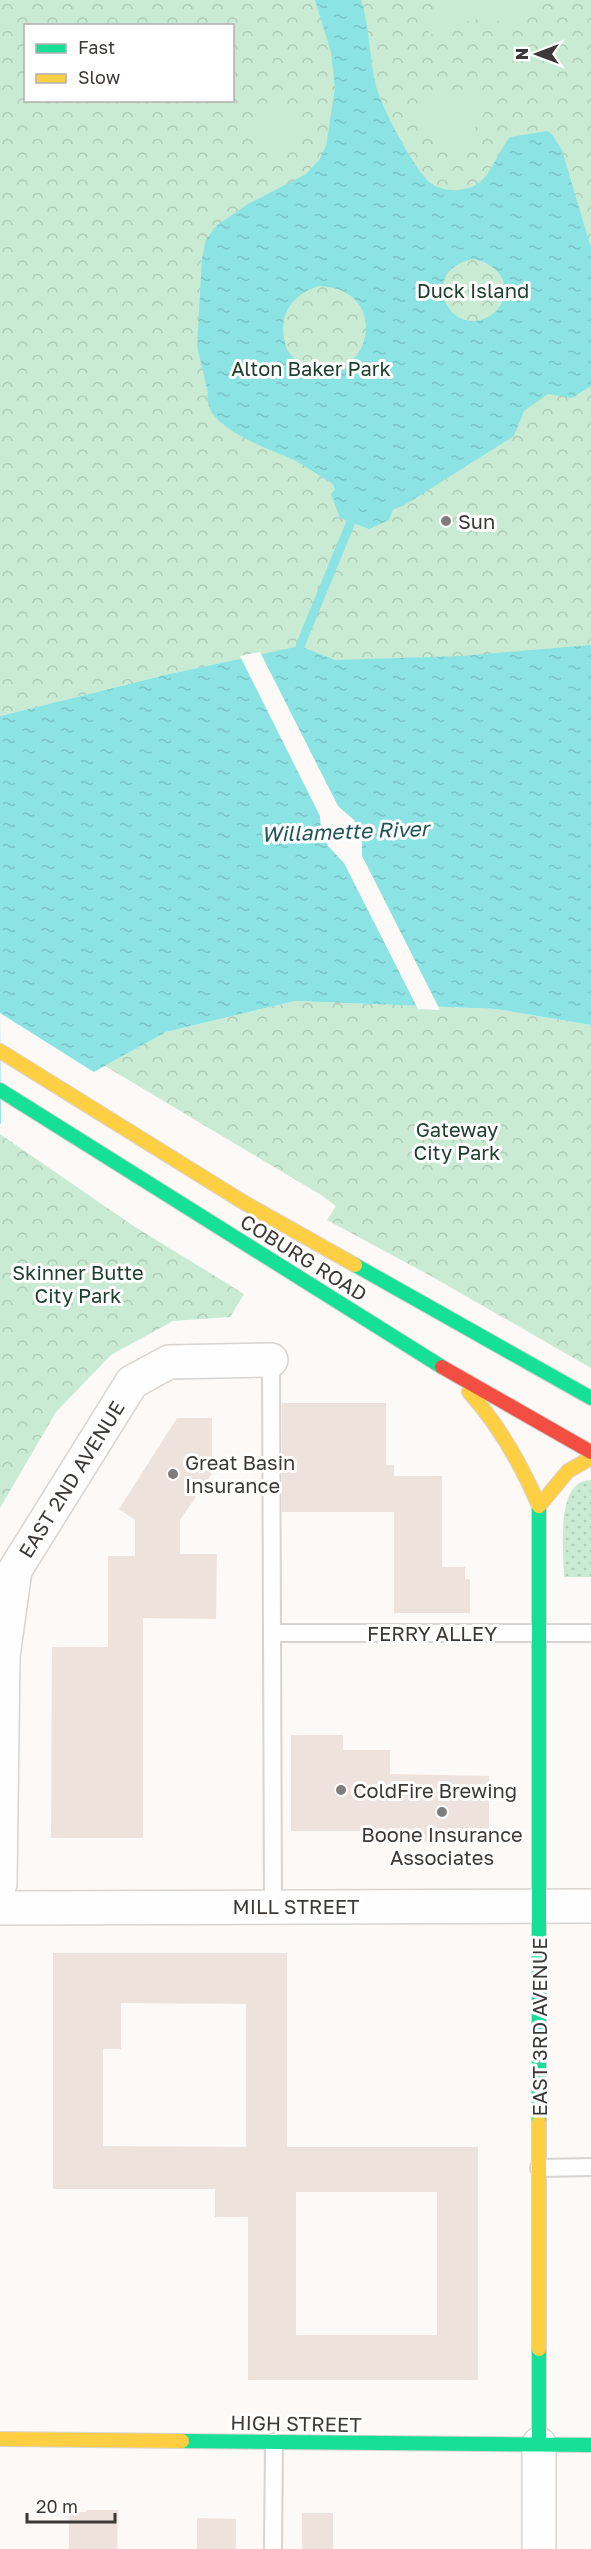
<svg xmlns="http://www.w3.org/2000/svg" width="591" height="2549" font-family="'Golos Text',sans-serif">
	<defs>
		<pattern id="grass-dots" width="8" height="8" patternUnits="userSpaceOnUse" patternTransform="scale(1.5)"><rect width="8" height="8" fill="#c9ebd3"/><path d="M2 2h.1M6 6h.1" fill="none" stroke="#aecab6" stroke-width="1.8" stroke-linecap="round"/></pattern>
		<pattern id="forest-crowns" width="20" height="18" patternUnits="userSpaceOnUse" patternTransform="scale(1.5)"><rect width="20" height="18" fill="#c9ebd3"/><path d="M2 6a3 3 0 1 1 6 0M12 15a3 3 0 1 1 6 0" fill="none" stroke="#aecab6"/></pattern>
		<pattern id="water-ripples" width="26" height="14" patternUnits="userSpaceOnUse" patternTransform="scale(1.5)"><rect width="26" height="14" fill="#8be3e4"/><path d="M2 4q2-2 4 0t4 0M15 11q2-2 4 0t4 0" fill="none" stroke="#79c4c4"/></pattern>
	</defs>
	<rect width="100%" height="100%" fill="#fcf9f6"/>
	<!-- grass -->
	<path fill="url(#grass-dots)" d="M591 1480V1577H564C564 1553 554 1480 591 1480Z"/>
	<!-- forest -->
	<path fill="url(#forest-crowns)" fill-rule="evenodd" d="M0 0H591V650L344 665 274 652 169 674 0 716ZM26 26H232V100H26Z
		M295 1001 496 1009 591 1025V1368L429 1275 327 1220 336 1206 321 1195 105 1066 166 1032Z
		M0 1134 132 1225 244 1294 230 1317 173 1321 111 1355 56 1412 0 1508Z"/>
	<!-- garden -->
	<path fill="#c9ebd3" d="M443 0H526L531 3C531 37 500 18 480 19 467 19 449 29 436 35L430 34 426 26 429 14Z
		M431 93 475 96 485 112 465 144C433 154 428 129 416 106L421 96Z
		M256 130a21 21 0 1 1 42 0a21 21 0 1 1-42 0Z"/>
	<!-- water -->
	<path fill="url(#water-ripples)" fill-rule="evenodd" d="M315 0H361C370 27 369 58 376 86 381 106 415 172 432 184 444 192 464 192 476 185 491 176 499 150 510 137L547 131 552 134 562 150 591 248V386L572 398 548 394 524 411 514 436 403 506 393 509 389 520 369 529 340 518 331 494 335 490 333 484C321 477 310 469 298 462 273 449 201 429 208 393L197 346 202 258 206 240 216 226 248 204 306 174 319 160 326 146 335 88 331 52ZM473 259C493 262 511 279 503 301 500 307 496 312 491 315 451 342 415 271 473 259ZM319 286C393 288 371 387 312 368 302 365 291 358 287 349 276 319 289 295 319 286Z
		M591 645V1025L496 1009 295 1001 166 1032 0 1124V716L169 674 300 646 335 660 461 656Z"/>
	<!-- pier -->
	<path fill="#fcf9f6" d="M260 652 338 806 354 820 362 838V856L440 1010 418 1009 344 863 328 846 321 831 320 816 240 656Z
		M0 1013 97 1074 1 1127Z"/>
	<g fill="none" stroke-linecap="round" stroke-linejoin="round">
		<!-- stream -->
		<path stroke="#8be3e4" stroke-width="9" d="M299 658 300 646 355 512"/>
	</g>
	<!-- building -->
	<path fill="#eee2dc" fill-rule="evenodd" d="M282 1403H386V1465H394V1476H442V1567H465V1579H470V1613H394V1512H282Z
		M177 1418H212V1458L219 1463 180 1520V1554H217L216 1619 143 1618V1838H51L52 1647H108V1556H135V1520L119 1509Z
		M291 1735H343V1750H390V1774L489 1776V1841H395V1831H291Z
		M53 1953H287V2147H478V2380H248V2217H215V2189H53ZM121 2003 246 2004V2147L103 2146V2049H121ZM296 2192H437V2335H296Z
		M86 2510H118L117 2549H69V2512H86Z
		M302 2513H333V2549H302Z
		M197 2518 236 2519V2549H197Z"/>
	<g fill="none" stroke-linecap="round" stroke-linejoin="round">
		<!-- lane casing -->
		<g stroke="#d7d4d1" stroke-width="20">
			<path id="lane" d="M271 1360 273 1906
				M273 1633H591
				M539 2168 591 2167
				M273 2549 274 2442"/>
		</g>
		<!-- street casing -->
		<g stroke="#d7d4d1" stroke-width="36">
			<path id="street" d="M0 1884 3 1656 15 1570 132 1382 169 1362 271 1360
				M0 1908 591 1906
				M539 2444V2549"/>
		</g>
		<!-- fast casing -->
		<g stroke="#d7d4d1" stroke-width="16">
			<path id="fast" d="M0 1090 442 1367
				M355 1265 591 1398
				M539 1506V2122
				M539 2349V2444
				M182 2441 591 2445"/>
		</g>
		<!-- slow casing -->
		<g stroke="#d7d4d1" stroke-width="16">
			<path id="slow" d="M0 1051 243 1202 355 1265
				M469 1392C500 1426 521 1464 539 1506
				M539 1506 568 1471 591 1458
				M539 2122V2349
				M0 2439 182 2441"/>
		</g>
		<!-- jam casing -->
		<g stroke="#d7d4d1" stroke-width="16">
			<path id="jam" d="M442 1367 591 1452"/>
		</g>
		<!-- lane -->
		<use href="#lane" stroke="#fffefe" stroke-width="16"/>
		<!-- street -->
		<use href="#street" stroke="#fffefe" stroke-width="33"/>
		<!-- fast -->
		<use href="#fast" stroke="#16e098" stroke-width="14"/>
		<!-- slow -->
		<use href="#slow" stroke="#ffcf43" stroke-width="14"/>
		<!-- jam -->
		<use href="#jam" stroke="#f24e42" stroke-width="14"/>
	</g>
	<!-- markers -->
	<g fill="#7f7c79" stroke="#fff" stroke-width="2">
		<circle cx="446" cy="521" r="6"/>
		<circle cx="173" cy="1474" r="6"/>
		<circle cx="341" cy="1790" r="6"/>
		<circle cx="442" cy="1812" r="6"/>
	</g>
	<g text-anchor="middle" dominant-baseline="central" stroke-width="6" stroke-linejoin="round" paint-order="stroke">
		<!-- park labels -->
		<g font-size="20" fill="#1c402b" stroke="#fff">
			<text x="473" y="290">Duck Island</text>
			<text x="311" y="368">Alton Baker Park</text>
			<text x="457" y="1129">Gateway<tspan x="457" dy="23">City Park</tspan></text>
			<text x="78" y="1272">Skinner Butte<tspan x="78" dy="23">City Park</tspan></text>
		</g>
		<!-- poi labels -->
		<g font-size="20" fill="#3c3836" stroke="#fff" text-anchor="start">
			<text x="458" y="521">Sun</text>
			<text x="185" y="1462">Great Basin<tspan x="185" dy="23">Insurance</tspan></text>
			<text x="353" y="1790">ColdFire Brewing</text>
			<text x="442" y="1834" text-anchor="middle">Boone Insurance<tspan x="442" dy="23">Associates</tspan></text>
		</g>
		<!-- street labels -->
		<g font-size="20" fill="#3c3836" stroke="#fff">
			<text transform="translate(304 1257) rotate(32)">COBURG ROAD</text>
			<text transform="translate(71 1479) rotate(-58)">EAST 2ND AVENUE</text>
			<text x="432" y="1633">FERRY ALLEY</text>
			<text x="296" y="1906">MILL STREET</text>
			<text transform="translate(539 2027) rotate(-90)">EAST 3RD AVENUE</text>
			<text transform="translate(296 2423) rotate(1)">HIGH STREET</text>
		</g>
		<!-- water labels -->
		<g font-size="21" font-style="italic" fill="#1e5456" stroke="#fff">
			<text transform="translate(345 831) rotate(-2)">Willamette River</text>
		</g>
	</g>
	<!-- legend -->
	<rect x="24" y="24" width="210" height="78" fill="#ffffff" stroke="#b1afaf" stroke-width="1.5"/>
	<rect x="36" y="44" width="30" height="9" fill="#16e098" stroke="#b1afaf" stroke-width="1.5"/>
	<text x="78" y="54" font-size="18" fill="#3c3836">Fast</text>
	<rect x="36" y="74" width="30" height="9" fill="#ffcf43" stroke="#b1afaf" stroke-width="1.5"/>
	<text x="78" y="84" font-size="18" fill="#3c3836">Slow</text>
	<!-- north arrow -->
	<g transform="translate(537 54) rotate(270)" stroke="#ffffff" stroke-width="4.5" paint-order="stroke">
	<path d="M0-4.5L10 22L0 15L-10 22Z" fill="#3c3836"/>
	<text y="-9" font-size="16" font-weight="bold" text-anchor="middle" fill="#3c3836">N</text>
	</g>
	<!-- scale -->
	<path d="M27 2513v9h88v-9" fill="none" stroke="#3c3836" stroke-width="3"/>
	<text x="36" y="2513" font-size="18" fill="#3c3836" stroke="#ffffff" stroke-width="4.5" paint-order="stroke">20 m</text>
</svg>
